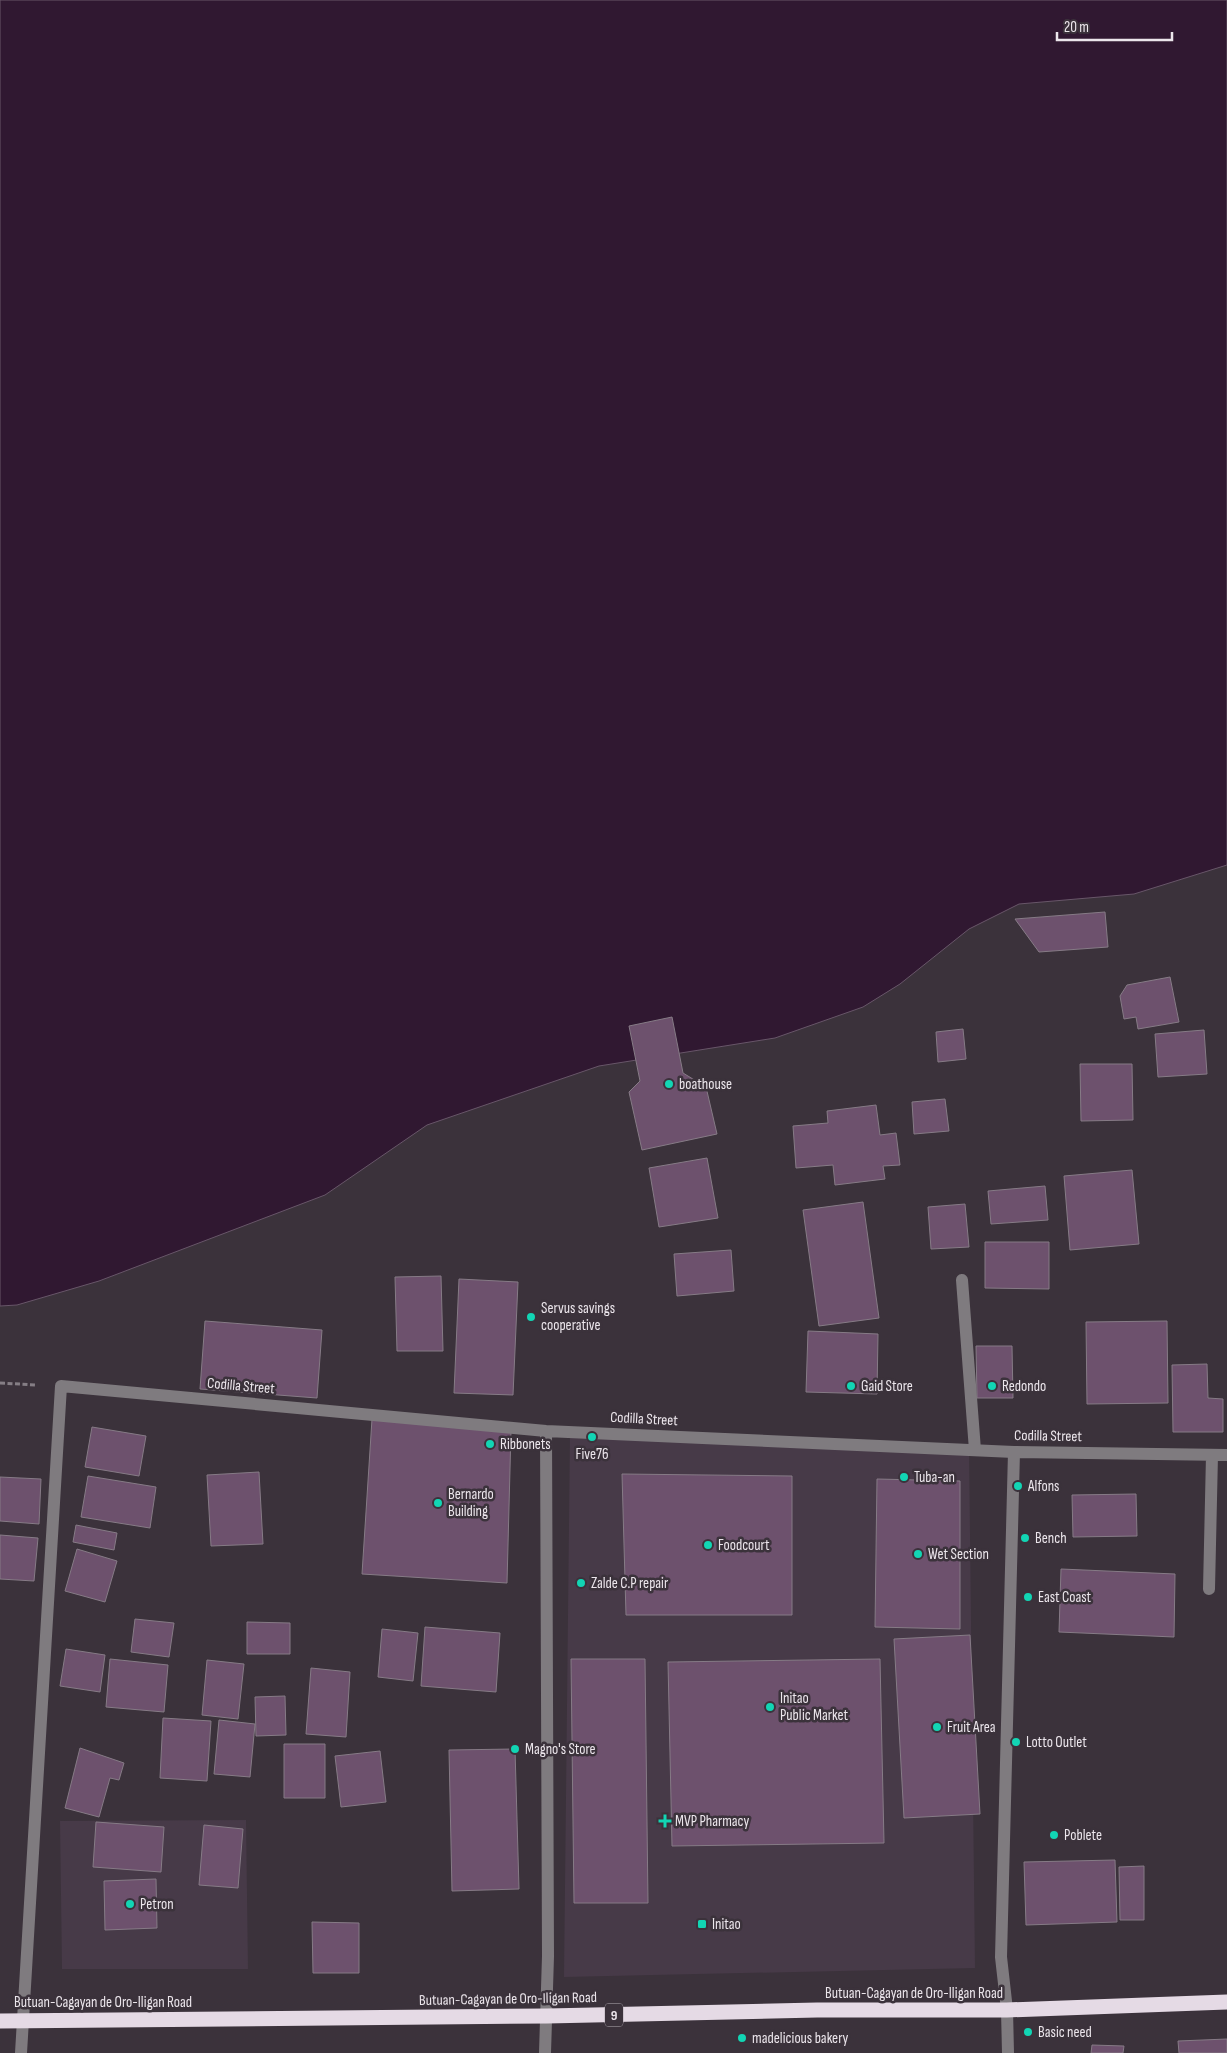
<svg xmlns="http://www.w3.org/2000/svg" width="1227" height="2053" font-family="'Sofia Sans Condensed',sans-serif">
	<rect width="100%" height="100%" fill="#3b323b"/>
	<!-- built -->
	<path fill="#473a48" d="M570 1433 969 1447 975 1968 564 1977Z
		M246 1820 248 1969H62L60 1821Z"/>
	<!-- water -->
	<path fill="#301831" stroke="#685669" d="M0 0H1227V865L1134 894 1019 904 969 929 900 984 863 1007 775 1038 599 1066 427 1125 325 1195 99 1281 17 1305 0 1306Z"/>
	<!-- building -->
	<path fill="#6d516d" stroke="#867b86" d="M1105 912 1108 947 1039 952 1015 919Z
		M1170 977 1179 1022 1138 1029 1136 1017 1124 1019 1120 996 1127 985Z
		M672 1017 683 1073 706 1087 717 1134 642 1150 629 1092 640 1081 629 1026Z
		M963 1029 966 1059 938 1062 936 1032Z
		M1204 1030 1207 1074 1158 1077 1155 1034Z
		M1080 1064H1132L1133 1120 1081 1121Z
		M945 1099 949 1131 914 1134 912 1102Z
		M876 1105 880 1135 896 1133 900 1165 883 1166 885 1179 835 1185 833 1165 796 1168 793 1126 828 1123 827 1111Z
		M707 1158 718 1218 659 1227 649 1168Z
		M1132 1170 1139 1244 1070 1250 1064 1176Z
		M1045 1186 1048 1220 991 1224 988 1191Z
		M863 1202 879 1318 819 1326 803 1210Z
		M965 1204 969 1247 931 1249 928 1207Z
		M985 1242H1049V1289L985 1288Z
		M731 1250 734 1291 677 1296 674 1254Z
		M441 1276 443 1351H397L395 1277Z
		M459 1279 518 1282 513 1395 454 1393Z
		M205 1321 322 1330 317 1398 200 1389Z
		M1167 1321 1168 1403 1087 1404 1086 1322Z
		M808 1331 878 1334 877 1394 806 1392Z
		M976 1346H1012L1013 1398H977Z
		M1207 1364 1208 1398 1223 1399V1432H1173L1172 1365Z
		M372 1419 511 1431 507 1583 362 1574Z
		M92 1427 146 1436 139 1476 85 1467Z
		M259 1472 263 1544 211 1546 207 1475Z
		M622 1474 792 1476V1615H626Z
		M88 1476 156 1487 150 1528 81 1517Z
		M0 1477 41 1479 39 1524 0 1521Z
		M877 1479 960 1481V1629L875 1627Z
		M1136 1494 1137 1536 1073 1537 1072 1495Z
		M76 1525 117 1533 114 1550 73 1542Z
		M0 1535 38 1538 34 1581 0 1579Z
		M77 1549 117 1561 105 1602 65 1591Z
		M1061 1569 1175 1574 1174 1637 1059 1632Z
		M135 1619 174 1623 169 1657 131 1652Z
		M247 1622 290 1623V1654H247Z
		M425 1627 500 1633 496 1692 421 1686Z
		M382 1629 418 1633 413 1681 378 1677Z
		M970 1635 980 1814 904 1818 894 1639Z
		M66 1649 105 1655 100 1692 60 1686Z
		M110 1659 168 1665 164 1712 106 1707Z
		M571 1659H645L648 1903H574Z
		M880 1659 884 1843 672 1846 668 1662Z
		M207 1660 244 1664 238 1719 202 1715Z
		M311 1668 350 1672 346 1737 306 1734Z
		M285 1696 286 1735 256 1736 255 1697Z
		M163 1718 211 1721 207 1781 160 1778Z
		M219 1720 255 1724 250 1777 214 1774Z
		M284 1744H325V1798H284Z
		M80 1748 124 1763 119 1780 110 1778 99 1817 65 1808Z
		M515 1749 519 1889 452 1891 449 1750Z
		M380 1751 386 1802 341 1807 335 1756Z
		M96 1822 164 1827 161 1872 93 1867Z
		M204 1825 243 1829 238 1888 199 1885Z
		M1115 1860 1117 1922 1026 1925 1024 1862Z
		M1144 1866V1920H1120L1119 1867Z
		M156 1879 157 1928 105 1930 104 1881Z
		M312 1922 359 1923V1973H313Z
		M1227 2039V2053H1179L1178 2041Z
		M1092 2045 1124 2046 1123 2053H1091Z"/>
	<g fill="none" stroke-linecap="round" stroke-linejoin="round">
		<!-- path -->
		<path stroke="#857e85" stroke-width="3" stroke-dasharray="5 2.5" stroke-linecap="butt" d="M0 1383 36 1385"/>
		<!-- minor -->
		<path stroke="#7f7b7f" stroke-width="12" d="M962 1280 975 1450
			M1209 1589 1212 1455
			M21 2053 61 1386 546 1431 1014 1452 1227 1455
			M545 2053 548 1956 546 1431
			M1008 2053 1007 2010 1001 1957 1014 1452"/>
		<!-- highway -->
		<path stroke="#e5dae5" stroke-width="15" d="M0 2021 547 2016 817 2010H1007L1227 2002"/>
	</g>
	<!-- markers -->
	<g fill="#12d5b4" stroke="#3b323b" stroke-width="2">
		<circle cx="669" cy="1084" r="5"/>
		<circle cx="531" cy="1317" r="5"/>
		<circle cx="851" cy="1386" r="5"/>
		<circle cx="992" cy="1386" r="5"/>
		<circle cx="592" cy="1437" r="5"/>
		<circle cx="490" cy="1444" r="5"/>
		<circle cx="904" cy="1477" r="5"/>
		<circle cx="1018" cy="1486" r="5"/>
		<circle cx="438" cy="1503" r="5"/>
		<circle cx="1025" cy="1538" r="5"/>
		<circle cx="708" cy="1545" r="5"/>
		<circle cx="918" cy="1554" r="5"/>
		<circle cx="581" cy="1583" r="5"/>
		<circle cx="1028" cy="1597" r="5"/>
		<circle cx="770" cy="1707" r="5"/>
		<circle cx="937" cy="1727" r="5"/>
		<circle cx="1016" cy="1742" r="5"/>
		<circle cx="515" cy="1749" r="5"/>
		<path d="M662.5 1813.5h5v5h5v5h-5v5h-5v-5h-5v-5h5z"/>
		<circle cx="1054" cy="1835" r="5"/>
		<circle cx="130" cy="1904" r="5"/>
		<rect x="697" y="1919" width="10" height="10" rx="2.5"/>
		<circle cx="1028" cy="2032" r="5"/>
		<circle cx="742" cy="2038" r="5"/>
	</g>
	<g text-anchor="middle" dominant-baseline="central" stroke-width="5" stroke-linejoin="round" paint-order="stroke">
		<!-- shield labels -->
		<rect fill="#3b323b" stroke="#b7b0b7" stroke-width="1" x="605" y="2003.5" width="18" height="23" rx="4"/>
		<g font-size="14" font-weight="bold" fill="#ece6ec">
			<text x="614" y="2015">9</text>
		</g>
		<!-- poi labels -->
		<g font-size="15" fill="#ece6ec" stroke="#3b323b" text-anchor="start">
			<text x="679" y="1084">boathouse</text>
			<text x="541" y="1308">Servus savings<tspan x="541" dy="17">cooperative</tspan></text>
			<text x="861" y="1386">Gaid Store</text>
			<text x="1002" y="1386">Redondo</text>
			<text x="500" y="1444">Ribbonets</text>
			<text x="592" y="1454" text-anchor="middle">Five76</text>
			<text x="914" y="1477">Tuba-an</text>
			<text x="1028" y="1486">Alfons</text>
			<text x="448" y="1494">Bernardo<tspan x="448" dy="17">Building</tspan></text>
			<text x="1035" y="1538">Bench</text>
			<text x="718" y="1545">Foodcourt</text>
			<text x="928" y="1554">Wet Section</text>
			<text x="591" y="1583">Zalde C.P repair</text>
			<text x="1038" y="1597">East Coast</text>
			<text x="780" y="1698">Initao<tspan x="780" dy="17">Public Market</tspan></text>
			<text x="947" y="1727">Fruit Area</text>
			<text x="1026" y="1742">Lotto Outlet</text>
			<text x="525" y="1749">Magno's Store</text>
			<text x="675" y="1821">MVP Pharmacy</text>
			<text x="1064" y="1835">Poblete</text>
			<text x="140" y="1904">Petron</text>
			<text x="712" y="1924">Initao</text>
			<text x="1038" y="2032">Basic need</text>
			<text x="752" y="2038">madelicious bakery</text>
		</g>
		<!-- street labels -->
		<g font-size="15" fill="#ece6ec" stroke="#3b323b">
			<text transform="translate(241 1386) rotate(5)">Codilla Street</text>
			<text transform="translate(644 1419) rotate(3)">Codilla Street</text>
			<text transform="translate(1048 1436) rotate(1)">Codilla Street</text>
			<text x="914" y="1993">Butuan-Cagayan de Oro-Iligan Road</text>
			<text transform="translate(508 1999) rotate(-1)">Butuan-Cagayan de Oro-Iligan Road</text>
			<text x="103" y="2002">Butuan-Cagayan de Oro-Iligan Road</text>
		</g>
	</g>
	<!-- scale -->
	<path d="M1057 32v8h115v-8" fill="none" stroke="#ece6ec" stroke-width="2.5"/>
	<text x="1064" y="32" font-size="15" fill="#ece6ec" stroke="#3b323b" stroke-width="4" paint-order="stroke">20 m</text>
</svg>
